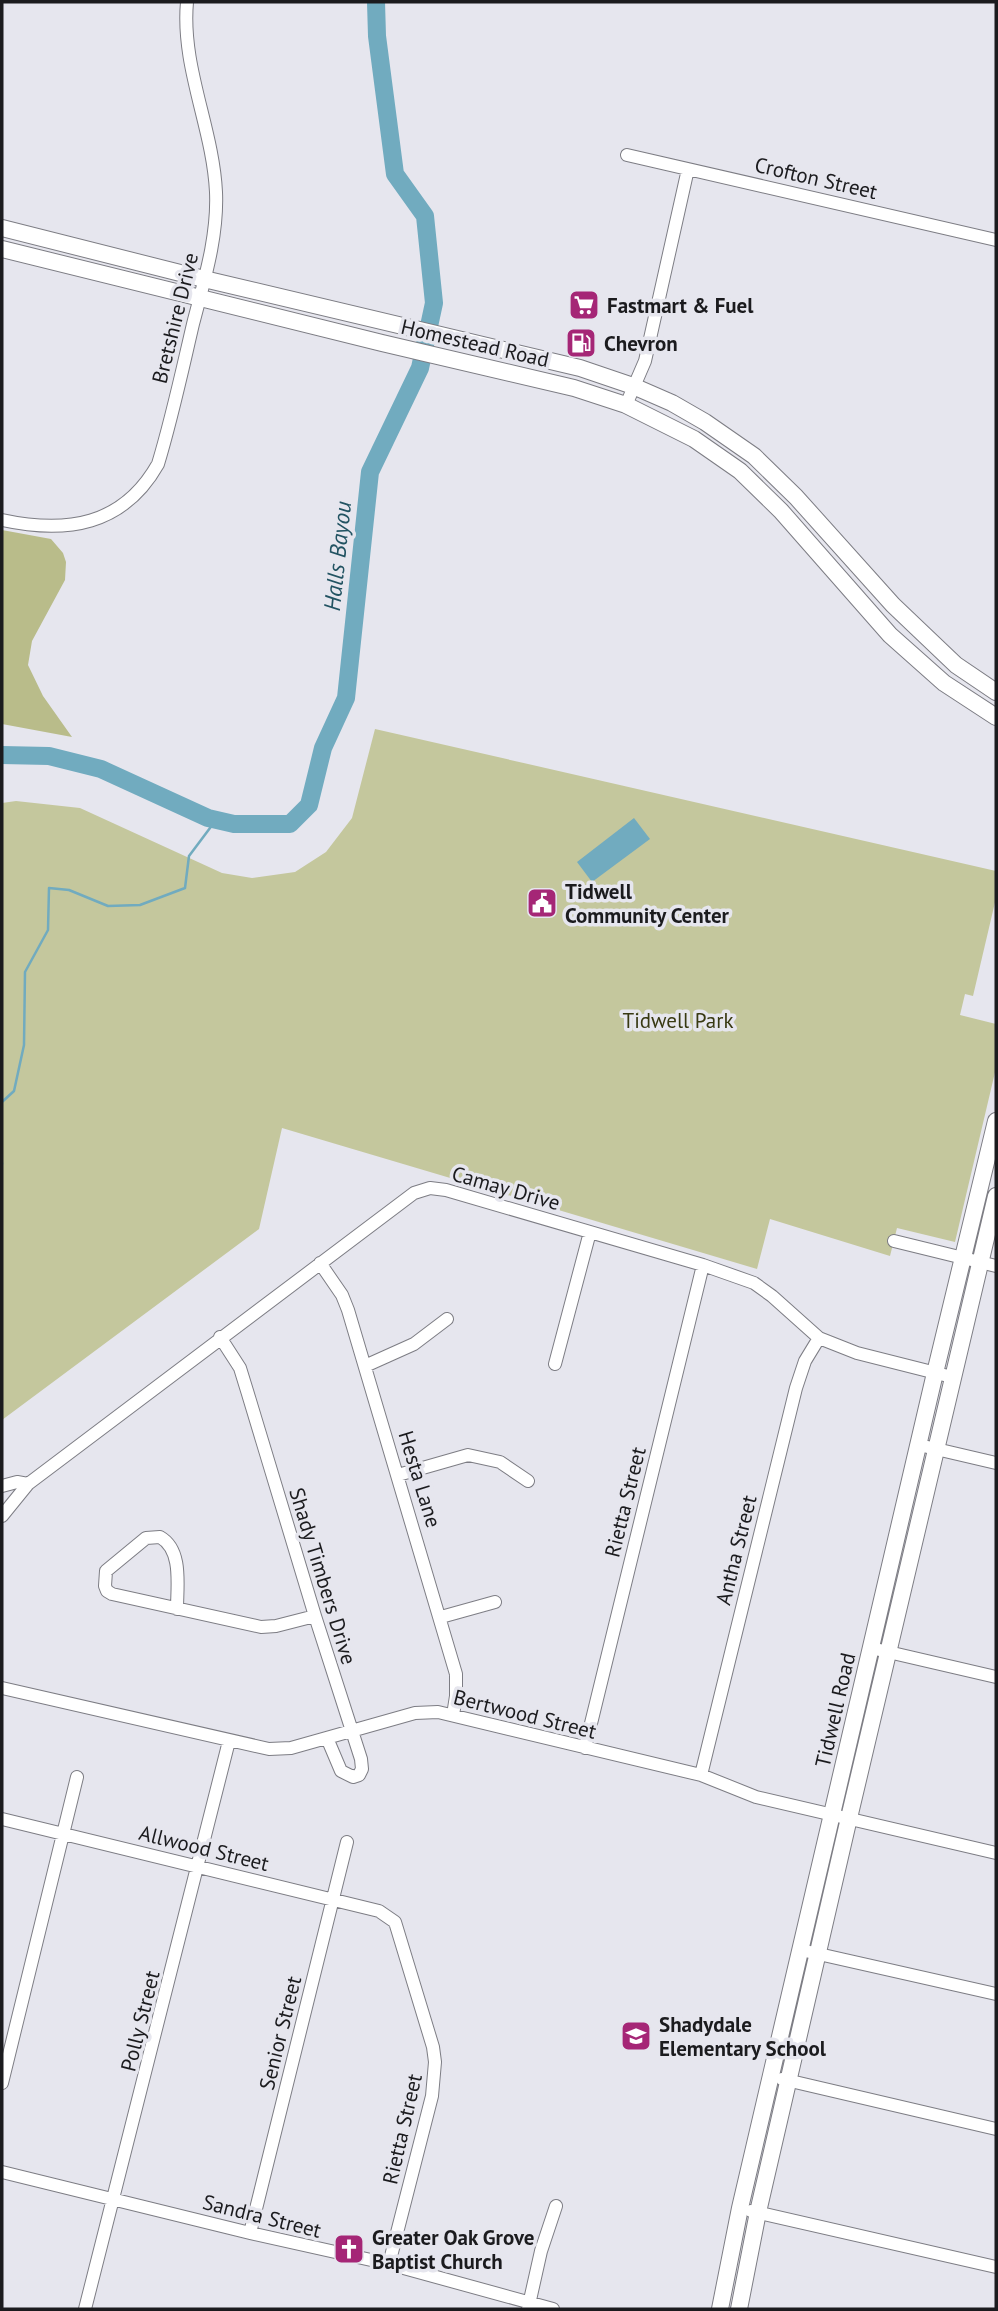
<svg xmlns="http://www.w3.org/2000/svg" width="998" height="2311" font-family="'PT Sans',sans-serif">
	<rect width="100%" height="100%" fill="#e6e6ee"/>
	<!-- green -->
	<path fill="#c4c79d" d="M375 729 996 871V898L973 996 965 994 960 1015 996 1024V1068L955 1242 897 1228 890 1256 770 1219 757 1269 282 1128 259 1229 2 1420V803L16 801 80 808 222 873 252 878 295 872 326 852 352 818Z"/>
	<!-- forest -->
	<path fill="#b9bc8a" d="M2 530 51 539 63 553 66 562 65 580 32 641 28 665 43 696 72 737 2 724Z"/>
	<!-- water -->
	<path fill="#71abbf" d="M634 818 650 839 592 882 577 862Z"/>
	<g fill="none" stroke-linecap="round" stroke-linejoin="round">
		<!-- stream -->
		<path stroke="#71abbf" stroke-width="2.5" d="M2 1102 14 1091 24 1045 25 972 48 930 49 888 69 890 108 906 140 905 185 888 189 856 216 820
			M2 1163V1164"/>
		<!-- river -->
		<path stroke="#71abbf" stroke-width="18" d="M2 755 49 756 101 769 208 818 234 824H290L309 805 323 748 346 698 370 472 420 368 434 303 425 216 395 174 377 36 376 2"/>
		<!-- minor casing -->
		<g stroke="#7d7d84" stroke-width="14">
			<path id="minor" d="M627 155 996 240
				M626 405 645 361 688 169
				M2 520C66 534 123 526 158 464 172 418 182 371 193 324 204 281 218 237 216 192 213 128 181 67 187 2
				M894 1241 996 1266
				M320 1263 342 1295 348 1310 456 1674V1696L453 1715
				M220 1337 240 1368 248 1394 315 1616 361 1759 362 1769 359 1775 353 1777 341 1771 327 1738
				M555 1364 590 1232
				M365 1366 414 1344 447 1319
				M919 1445 996 1463
				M398 1475 468 1455 500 1462 528 1481
				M2 1486 17 1482 28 1484
				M2 1516 28 1484 414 1193 430 1188 446 1190 703 1265 754 1283 772 1296 819 1338 857 1353 952 1377
				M177 1609C177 1586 183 1550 160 1537L146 1538 106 1571 105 1586 107 1591 112 1594 261 1627 276 1626 315 1616
				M441 1617 495 1602
				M871 1648 996 1677
				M2 1688 269 1749 291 1748 415 1713 438 1712 701 1775 756 1797 996 1853
				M585 1748 703 1265
				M701 1775 796 1388 805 1361 819 1338
				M2 1819 379 1911 395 1922 433 2047 435 2062 432 2096 389 2264
				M801 1950 996 1994
				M782 2079 996 2129
				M2 2083 77 1777
				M2 2172 250 2233 389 2264 553 2309
				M751 2211 996 2267
				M250 2233 347 1842
				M85 2309 229 1741
				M528 2309 541 2251 556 2206"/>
		</g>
		<!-- major casing -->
		<g stroke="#7d7d84" stroke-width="18">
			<path id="major" d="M2 228 204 279 580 368 633 386 672 403 705 422 754 456 796 497 893 605 956 665 996 692
				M2 249 382 343 574 388 626 405 694 439 740 471 781 511 890 635 944 683 996 717
				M720 2309 740 2208 935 1373 996 1121
				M739 2309 758 2212 849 1818 996 1196"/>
		</g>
		<!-- minor -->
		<use href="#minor" stroke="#fff" stroke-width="12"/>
		<!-- major -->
		<use href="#major" stroke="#fff" stroke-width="16"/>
	</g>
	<!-- icons -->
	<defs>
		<g id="supermarket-square" transform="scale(1.575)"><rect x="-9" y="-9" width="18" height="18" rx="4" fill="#a52676" stroke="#e6e6ee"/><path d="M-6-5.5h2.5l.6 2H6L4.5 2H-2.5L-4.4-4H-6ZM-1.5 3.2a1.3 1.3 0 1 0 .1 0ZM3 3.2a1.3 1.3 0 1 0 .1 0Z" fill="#fff"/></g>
		<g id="fuel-square" transform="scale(1.575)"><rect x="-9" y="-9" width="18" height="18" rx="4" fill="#a52676" stroke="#e6e6ee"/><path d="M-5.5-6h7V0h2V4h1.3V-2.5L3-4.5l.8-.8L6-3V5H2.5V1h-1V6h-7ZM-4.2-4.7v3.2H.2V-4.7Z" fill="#fff"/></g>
		<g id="civic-square" transform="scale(1.575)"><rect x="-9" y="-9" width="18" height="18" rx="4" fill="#a52676" stroke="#e6e6ee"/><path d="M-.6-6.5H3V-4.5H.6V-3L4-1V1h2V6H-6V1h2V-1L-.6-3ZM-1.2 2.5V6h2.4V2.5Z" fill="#fff"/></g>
		<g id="school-square" transform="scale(1.575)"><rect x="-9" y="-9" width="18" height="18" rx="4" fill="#a52676" stroke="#e6e6ee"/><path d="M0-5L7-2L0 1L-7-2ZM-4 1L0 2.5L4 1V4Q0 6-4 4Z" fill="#fff"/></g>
		<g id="church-square" transform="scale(1.575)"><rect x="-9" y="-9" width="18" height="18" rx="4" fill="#a52676" stroke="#e6e6ee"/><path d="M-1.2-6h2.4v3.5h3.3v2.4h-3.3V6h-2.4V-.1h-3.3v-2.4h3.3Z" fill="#fff"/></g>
	</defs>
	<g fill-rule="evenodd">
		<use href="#supermarket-square" x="584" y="305"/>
		<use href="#fuel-square" x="581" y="343"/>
		<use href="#civic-square" x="542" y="903"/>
		<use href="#school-square" x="636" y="2036"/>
		<use href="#church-square" x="349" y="2249"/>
	</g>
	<g text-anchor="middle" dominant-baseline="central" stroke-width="7" stroke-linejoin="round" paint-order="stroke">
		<!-- street labels -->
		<g font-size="21" fill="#1b1b1e" stroke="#e6e6ee">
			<text transform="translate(816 178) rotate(13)">Crofton Street</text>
			<text transform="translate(175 318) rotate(-76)">Bretshire Drive</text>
			<text transform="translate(475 343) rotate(13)">Homestead Road</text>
			<text transform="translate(506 1188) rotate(16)">Camay Drive</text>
			<text transform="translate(420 1479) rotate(73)">Hesta Lane</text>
			<text transform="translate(625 1502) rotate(-76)">Rietta Street</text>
			<text transform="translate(736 1550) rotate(-76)">Antha Street</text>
			<text transform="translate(323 1576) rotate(73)">Shady Timbers Drive</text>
			<text transform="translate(835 1710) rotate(-77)">Tidwell Road</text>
			<text transform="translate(525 1714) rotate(14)">Bertwood Street</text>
			<text transform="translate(204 1848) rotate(14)">Allwood Street</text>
			<text transform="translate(140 2021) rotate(-76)">Polly Street</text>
			<text transform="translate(280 2033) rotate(-76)">Senior Street</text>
			<text transform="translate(402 2129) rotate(-77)">Rietta Street</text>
			<text transform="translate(262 2216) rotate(14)">Sandra Street</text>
		</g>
		<!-- poi labels -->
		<g font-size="21" font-weight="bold" fill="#1b1b1e" stroke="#e6e6ee" text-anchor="start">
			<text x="607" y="305">Fastmart &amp; Fuel</text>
			<text x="604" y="343">Chevron</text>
			<text x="565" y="891">Tidwell<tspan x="565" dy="24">Community Center</tspan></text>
			<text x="659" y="2024">Shadydale<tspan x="659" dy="24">Elementary School</tspan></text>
			<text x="372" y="2237">Greater Oak Grove<tspan x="372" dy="24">Baptist Church</tspan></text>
		</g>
		<!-- park labels -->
		<g font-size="21" fill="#383912" stroke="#e6e6ee">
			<text x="678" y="1020">Tidwell Park</text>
		</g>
		<!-- water labels -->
		<g font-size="23" font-style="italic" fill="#225362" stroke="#e6e6ee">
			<text transform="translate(337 556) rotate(-84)">Halls Bayou</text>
		</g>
	</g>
	<!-- border -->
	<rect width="998" height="2311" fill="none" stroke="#1b1b1e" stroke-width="7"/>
</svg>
